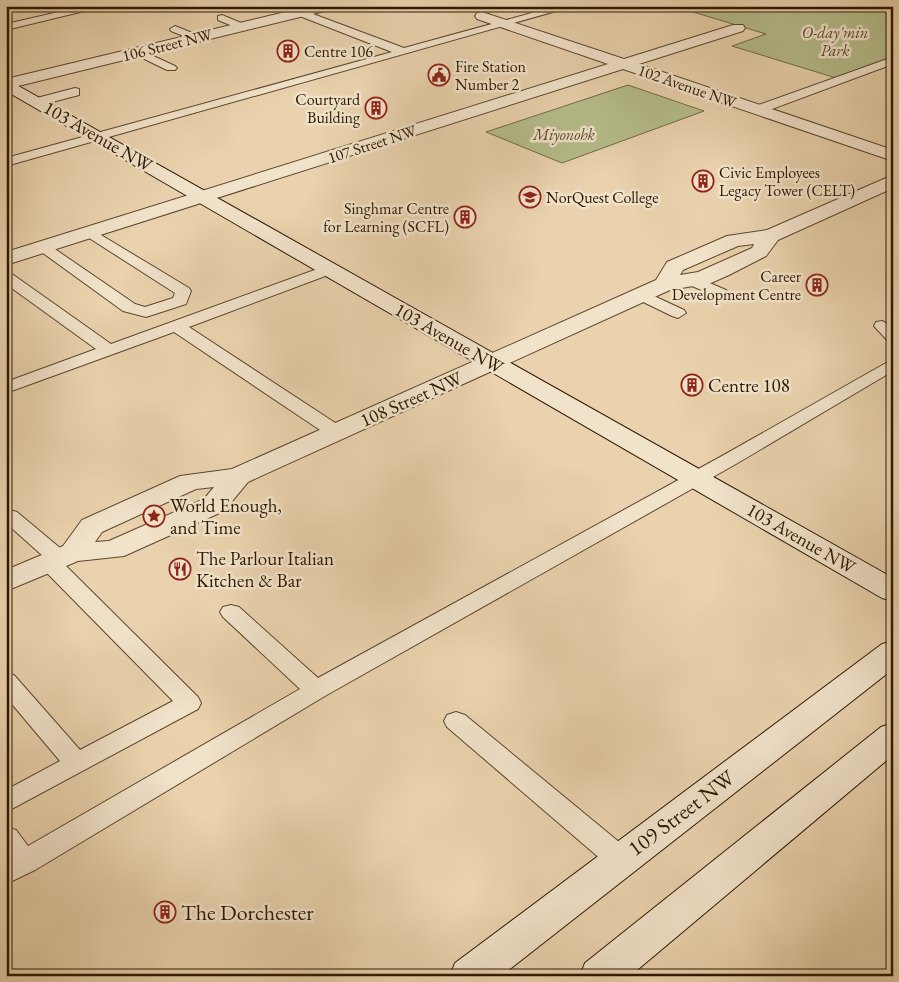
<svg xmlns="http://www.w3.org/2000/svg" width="899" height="982" font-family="'EB Garamond',serif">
	<rect width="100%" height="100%" fill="#e9d2ad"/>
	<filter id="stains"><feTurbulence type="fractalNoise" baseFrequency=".004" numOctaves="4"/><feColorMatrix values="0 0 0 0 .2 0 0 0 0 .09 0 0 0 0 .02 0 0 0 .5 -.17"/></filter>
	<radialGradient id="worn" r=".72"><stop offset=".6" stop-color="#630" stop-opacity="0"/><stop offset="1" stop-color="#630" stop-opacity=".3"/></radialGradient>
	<!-- green -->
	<path fill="#b5bc8b" stroke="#716a46" d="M673 6H893V57L836 78 732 46 766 34Z
		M628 85 704 111 562 163 486 132Z"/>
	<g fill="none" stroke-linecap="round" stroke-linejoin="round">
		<!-- lane casing -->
		<g stroke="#5c462c" stroke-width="2">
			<path id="lane" d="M85 6H105L6 30V24Z
				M557 6H574L6 166V158L392 52 297 15V11H305L404 48Z
				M222 15 246 25 247 27 242 30 218 20V16Z
				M175 26 200 36 201 38 196 41 171 31 170 29Z
				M138 49 175 66 177 68 175 70H167L134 54V50Z
				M893 57V64L761 113 757 114 751 110 753 107Z
				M75 88 79 89V95L37 106 31 102 33 99Z
				M91 229 189 288 191 291 186 304 146 317 123 311 36 248 39 245H49L135 304 145 307 173 298 175 293 86 236 84 233 86 230Z
				M331 264 339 269 336 272 189 327 343 428 345 432 343 436H329L174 332 6 393V382L96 349 6 284V272L12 274 111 344Z
				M691 275 726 290 728 293 720 298 685 283 683 280 685 277Z
				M641 290 684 310 686 313 678 318 672 316 635 298 633 295 635 292Z
				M882 321 893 327V341L887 340 874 326 876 322Z
				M893 359V371L736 464 325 696 35 870 6 884V827L16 830 28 846 300 689 223 617 220 612 223 607 231 605 239 607 318 678 722 456Z
				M10 510 17 512 66 553 69 558 63 563 198 697 201 703 198 709 6 812V790L60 761 6 697V673L14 675 80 750 173 701 41 567 38 562 44 557 6 523V511Z
				M456 712 465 715 630 851 634 859 630 867 620 870 610 867 447 727 444 721 447 715Z"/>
		</g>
		<!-- street casing -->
		<g stroke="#5c462c" stroke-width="2">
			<path id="street" d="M310 6H335L333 9 6 89V79Z
				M482 12 624 59 733 25H743L745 28 743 31 639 64 893 150V161L623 69 6 265V252L608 64 477 19 475 16 477 13Z
				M893 175V188L778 240 766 256 729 275 711 283 670 290 248 482 224 511 124 556 78 561 6 591V570L63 546 82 520 180 476 232 469 656 280 667 262 727 236 767 230ZM754 244 752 248 698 272 680 275 683 270 738 246ZM214 487 204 499 109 541 95 542 102 532 196 489Z"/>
		</g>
		<!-- secondary casing -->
		<g stroke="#2d1801" stroke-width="2">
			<path id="secondary" d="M6 79 893 578V601L882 598 6 91Z
				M893 641V669L501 976H450L455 963 882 644Z
				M893 723V755L630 976H580L585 963 881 727Z"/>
		</g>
		<!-- lane -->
		<use href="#lane" fill="#f1e2ca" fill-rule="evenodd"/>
		<!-- street -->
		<use href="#street" fill="#f1e2ca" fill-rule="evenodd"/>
		<!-- secondary -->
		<use href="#secondary" fill="#f1e2ca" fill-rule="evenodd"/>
	</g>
	<!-- icons -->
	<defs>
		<g id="building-ring" transform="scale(1.125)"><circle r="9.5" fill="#f1e2ca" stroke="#8f2418" stroke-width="1.5"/><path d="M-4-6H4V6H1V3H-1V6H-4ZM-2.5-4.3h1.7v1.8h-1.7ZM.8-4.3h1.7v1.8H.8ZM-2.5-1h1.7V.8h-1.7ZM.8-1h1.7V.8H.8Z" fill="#8f2418"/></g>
		<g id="civic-ring" transform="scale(1.125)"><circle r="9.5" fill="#f1e2ca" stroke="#8f2418" stroke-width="1.5"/><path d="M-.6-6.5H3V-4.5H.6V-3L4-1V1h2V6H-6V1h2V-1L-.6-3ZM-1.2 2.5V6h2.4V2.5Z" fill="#8f2418"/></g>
		<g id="university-ring" transform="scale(1.125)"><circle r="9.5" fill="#f1e2ca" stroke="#8f2418" stroke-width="1.5"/><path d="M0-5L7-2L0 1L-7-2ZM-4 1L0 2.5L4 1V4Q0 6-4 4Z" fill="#8f2418"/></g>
		<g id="sight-ring" transform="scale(1.125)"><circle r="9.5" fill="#f1e2ca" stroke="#8f2418" stroke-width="1.5"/><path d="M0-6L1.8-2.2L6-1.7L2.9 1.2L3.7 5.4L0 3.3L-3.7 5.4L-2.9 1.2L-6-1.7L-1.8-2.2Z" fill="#8f2418"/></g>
		<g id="restaurant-ring" transform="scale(1.125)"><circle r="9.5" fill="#f1e2ca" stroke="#8f2418" stroke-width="1.5"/><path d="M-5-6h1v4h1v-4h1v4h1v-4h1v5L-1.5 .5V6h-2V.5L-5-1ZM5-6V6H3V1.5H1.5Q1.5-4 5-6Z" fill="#8f2418"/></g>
	</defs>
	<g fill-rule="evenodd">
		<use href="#building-ring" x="288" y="51"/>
		<use href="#civic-ring" x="439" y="75"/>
		<use href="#building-ring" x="376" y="108"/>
		<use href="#building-ring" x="703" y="181"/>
		<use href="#university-ring" x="530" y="197"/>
		<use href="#building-ring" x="465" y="217"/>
		<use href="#building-ring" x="817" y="285"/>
		<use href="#building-ring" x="692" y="385"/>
		<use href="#sight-ring" x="154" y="516"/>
		<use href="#restaurant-ring" x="180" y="569"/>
		<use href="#building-ring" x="165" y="912"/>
	</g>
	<g text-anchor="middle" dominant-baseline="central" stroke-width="5" stroke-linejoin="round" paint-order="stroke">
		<!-- far-park labels -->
		<g font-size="16" font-style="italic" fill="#56492a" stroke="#f1e2ca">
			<text x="835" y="32">O-day'min<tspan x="835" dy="18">Park</tspan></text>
			<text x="564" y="134">Miyonohk</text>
		</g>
		<!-- far-street labels -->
		<g font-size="16" fill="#2d1801" stroke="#f1e2ca">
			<text transform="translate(167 45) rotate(-14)">106 Street NW</text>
			<text transform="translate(687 86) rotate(19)">102 Avenue NW</text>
			<text transform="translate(372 144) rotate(-18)">107 Street NW</text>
		</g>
		<!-- far-poi labels -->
		<g font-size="16" fill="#2d1801" stroke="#f1e2ca" text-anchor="start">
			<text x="304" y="51">Centre 106</text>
			<text x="455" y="66">Fire Station<tspan x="455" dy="18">Number 2</tspan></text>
			<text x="360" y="99" text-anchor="end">Courtyard<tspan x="360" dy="18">Building</tspan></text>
			<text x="719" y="172">Civic Employees<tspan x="719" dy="18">Legacy Tower (CELT)</tspan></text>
			<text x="546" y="197">NorQuest College</text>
			<text x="449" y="208" text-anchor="end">Singhmar Centre<tspan x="449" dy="18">for Learning (SCFL)</tspan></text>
			<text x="801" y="276" text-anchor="end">Career<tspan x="801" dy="18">Development Centre</tspan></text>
		</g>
		<!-- street labels -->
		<g font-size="19" fill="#2d1801" stroke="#f1e2ca">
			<text transform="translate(98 136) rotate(30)">103 Avenue NW</text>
			<text transform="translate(449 338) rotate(30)">103 Avenue NW</text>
			<text transform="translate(411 399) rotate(-24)">108 Street NW</text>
			<text transform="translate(801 538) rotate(30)">103 Avenue NW</text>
		</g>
		<!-- poi labels -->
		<g font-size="19" fill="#2d1801" stroke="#f1e2ca" text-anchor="start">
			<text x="708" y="385">Centre 108</text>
			<text x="170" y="505">World Enough,<tspan x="170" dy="22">and Time</tspan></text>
			<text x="196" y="558">The Parlour Italian<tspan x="196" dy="22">Kitchen &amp; Bar</tspan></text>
		</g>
		<!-- near-street labels -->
		<g font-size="22" fill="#2d1801" stroke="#f1e2ca">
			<text transform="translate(681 813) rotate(-37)">109 Street NW</text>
		</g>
		<!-- near-poi labels -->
		<g font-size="22" fill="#2d1801" stroke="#f1e2ca" text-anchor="start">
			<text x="181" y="912">The Dorchester</text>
		</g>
	</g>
	<!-- margin -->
	<rect width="899" height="982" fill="none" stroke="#e9d2ad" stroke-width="25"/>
	<rect x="8" y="8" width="884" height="967" fill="none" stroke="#2d1801" stroke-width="2.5"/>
	<rect x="12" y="12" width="874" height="957" fill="none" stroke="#2d1801"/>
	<rect width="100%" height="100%" filter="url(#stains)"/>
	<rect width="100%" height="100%" fill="url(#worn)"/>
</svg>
